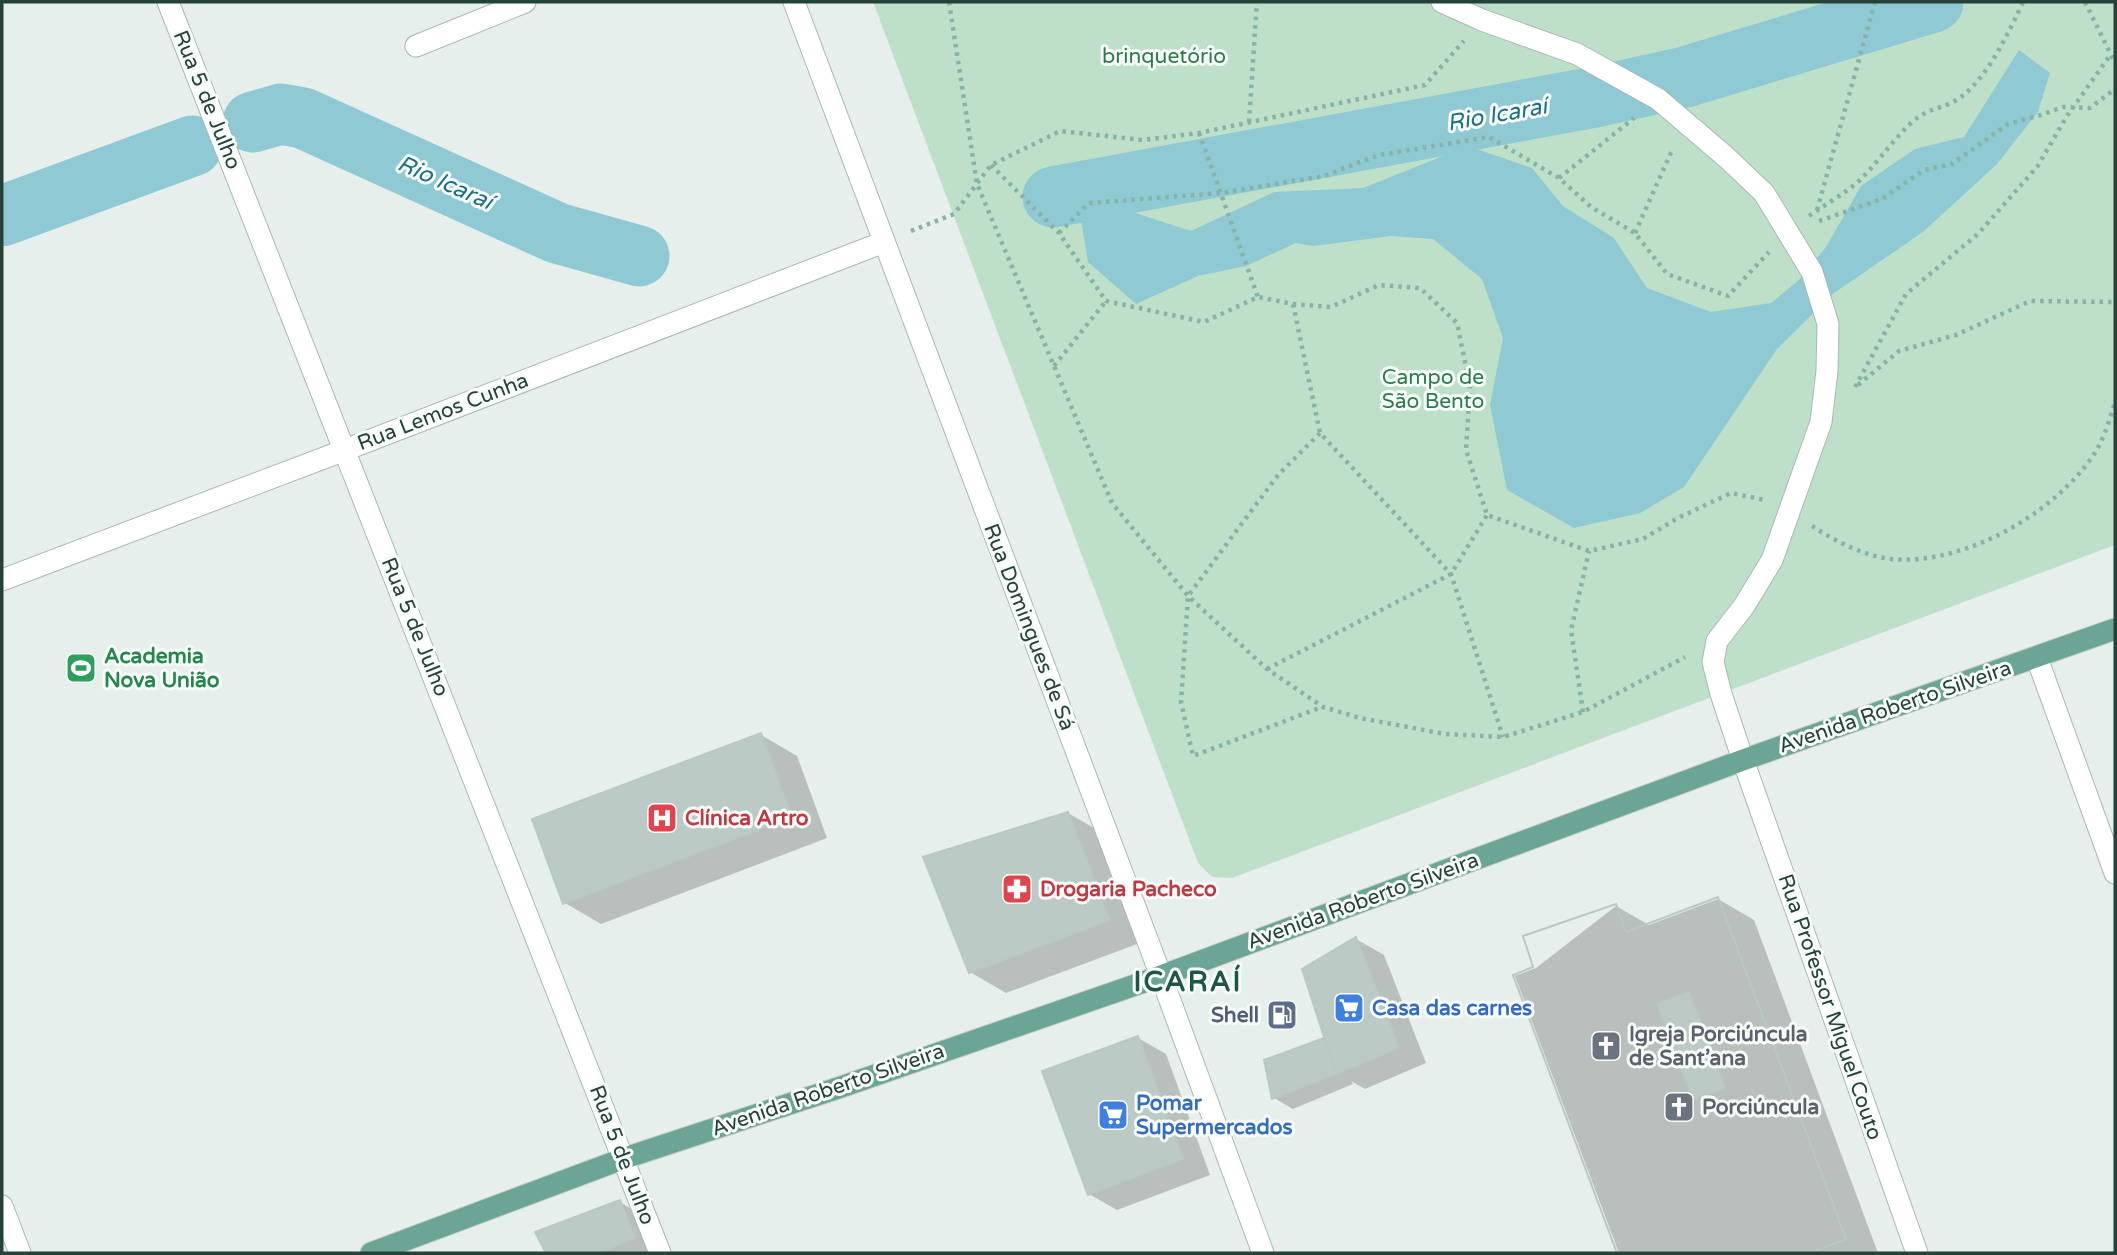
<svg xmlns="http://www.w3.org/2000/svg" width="2117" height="1255" font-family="'Varela Round',sans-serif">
	<rect width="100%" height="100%" fill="#e6efeb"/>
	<!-- green -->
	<path fill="#bfe0c8" d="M873 2H2115V545L1232 878 1212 877 1198 863Z"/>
	<!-- water -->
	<path fill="#8ec9d4" d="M2019 50 2050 73 2038 112 1997 164 1923 232 1834 293 1777 349 1684 487 1640 513 1574 528 1507 490 1490 405 1503 338 1482 279 1433 239 1391 236 1314 246 1296 243 1246 266 1198 276 1136 304 1088 262 1081 220 1117 207 1191 231 1274 192 1363 188 1468 146 1532 168 1563 206 1614 238 1647 288 1711 312 1771 303 1800 279 1826 247 1861 186 1915 149 1964 137Z"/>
	<!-- shadow -->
	<path fill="#0003" d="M761 735 797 756 827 838 601 924 565 903Z
		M1068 813 1104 834 1145 941 1006 993 970 972Z
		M1718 899 1754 920 1878 1253H1619L1515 976 1536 968 1616 906 1649 925Z
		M1356 939 1384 955 1426 1063 1365 1089 1351 1081 1353 1084 1293 1109 1274 1098 1324 1040 1327 1042Z
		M1138 1038 1166 1054 1210 1175 1117 1210 1089 1194Z
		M620 1202 638 1213 653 1249 642 1253H548L538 1233Z"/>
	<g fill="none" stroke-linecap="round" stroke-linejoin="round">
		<!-- river -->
		<path stroke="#8ec9d4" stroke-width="61" d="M253 122 281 114 303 118 557 233 639 256
			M1053 197 1595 97 1685 77 1933 2
			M2 216 192 146"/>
	</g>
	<!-- building -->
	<path fill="#bbcac4" stroke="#b8c9c2" stroke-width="2" fill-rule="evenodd" d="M761 733 792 817 563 904 532 819Z
		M1068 812 1110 920 969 973 923 857Z
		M1718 897 1846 1239 1810 1253H1617L1513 975 1533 967 1523 936 1616 904 1626 932ZM1689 992 1725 1088 1693 1100 1657 1004Z
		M1718 897 1846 1239 1810 1253H1617L1513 975 1533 967 1523 936 1616 904 1626 932Z
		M1356 937 1399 1048 1336 1074 1302 969Z
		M1138 1036 1183 1159 1088 1195 1042 1071Z
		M1324 1038 1336 1074 1272 1099 1264 1060Z
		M620 1200 635 1238 599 1253H546L535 1232Z"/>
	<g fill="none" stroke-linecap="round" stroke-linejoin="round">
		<!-- street casing -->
		<g stroke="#a8b8b2" stroke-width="23">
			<path id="street" d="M1442 2 1482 20 1577 54 1658 99 1726 157 1764 193 1812 272 1828 324 1827 371 1821 422 1772 560 1744 606 1717 641 1713 662 1721 694 1743 760 1917 1253
				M416 46 525 2
				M2 580 345 450 884 242
				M2037 658 2115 873"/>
		</g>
		<!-- secondary casing -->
		<g stroke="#a4bbb3" stroke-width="23">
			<path id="secondary" d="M168 2 660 1253
				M794 2 1161 976 1263 1253
				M2 1206 20 1253"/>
		</g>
		<!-- primary casing -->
		<g stroke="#c2cac8" stroke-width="23">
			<path id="primary" d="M371 1253 625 1158 841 1087 1161 976 1743 760 2115 629"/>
		</g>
		<!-- path -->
		<path stroke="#86b3a5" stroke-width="4.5" stroke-dasharray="3.5 5" stroke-linecap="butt" d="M949 2 977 184 1112 503 1188 596 1267 669 1323 707 1360 718 1445 734 1503 737 1583 712 1685 657
			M2085 2 2115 63
			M1249 122 1257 2
			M1199 133 1258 297
			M991 165 1059 233 1106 301 1204 322 1258 297 1293 304 1331 307 1379 285 1420 288 1457 323 1470 386 1466 450 1487 515 1589 551 1643 539 1678 518 1731 493 1765 500
			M1559 178 1634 118
			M1817 210 1875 2
			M1809 216C1827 203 1845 194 1861 179 1879 161 1893 140 1911 123 1926 109 1937 110 1953 102 1984 86 2009 32 2023 2
			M1819 221 1882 199 1924 170 1952 164 2008 124 2041 115 2063 107 2090 108 2115 89
			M911 231 954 214 991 165 1060 131 1143 140 1199 133 1425 85 1464 41
			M1059 233 1089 203 1221 193 1324 176 1379 155 1489 137 1559 178 1591 207 1635 233 1667 274 1728 296 1769 252
			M1635 233 1673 148
			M1293 304 1320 433 1451 574 1503 737
			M1054 366 1106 301
			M1858 385 1899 351 1956 335 2030 301 2115 302
			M1855 387 1906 294 1978 234 2037 167 2067 116 2111 54
			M1320 433 1278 475 1188 596 1181 702 1193 756 1322 707
			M1812 526C1835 541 1864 556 1891 559 1964 566 2057 513 2096 451 2105 436 2110 418 2115 402
			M1267 669 1451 574 1487 515
			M1583 712 1571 630 1589 551"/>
		<!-- street -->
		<use href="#street" stroke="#fff" stroke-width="21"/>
		<!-- secondary -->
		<use href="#secondary" stroke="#fff" stroke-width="21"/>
		<!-- primary -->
		<use href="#primary" stroke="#6aa596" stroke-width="21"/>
	</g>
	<!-- icons -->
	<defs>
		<g id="stadium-square" transform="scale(1.575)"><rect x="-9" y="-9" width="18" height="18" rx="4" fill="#2e9e5b" stroke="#f7fbf9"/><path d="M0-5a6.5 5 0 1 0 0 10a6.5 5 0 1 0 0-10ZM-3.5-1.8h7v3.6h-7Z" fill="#fff"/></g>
		<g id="hospital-square" transform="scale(1.575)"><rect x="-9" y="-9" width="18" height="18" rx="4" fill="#e0444e" stroke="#f7fbf9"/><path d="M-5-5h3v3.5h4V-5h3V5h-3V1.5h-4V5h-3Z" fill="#fff"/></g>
		<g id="pharmacy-square" transform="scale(1.575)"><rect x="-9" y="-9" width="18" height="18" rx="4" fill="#e0444e" stroke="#f7fbf9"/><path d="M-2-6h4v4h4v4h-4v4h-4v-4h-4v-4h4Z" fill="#fff"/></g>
		<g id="supermarket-square" transform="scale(1.575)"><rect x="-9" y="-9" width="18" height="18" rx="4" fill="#3f7fe0" stroke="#f7fbf9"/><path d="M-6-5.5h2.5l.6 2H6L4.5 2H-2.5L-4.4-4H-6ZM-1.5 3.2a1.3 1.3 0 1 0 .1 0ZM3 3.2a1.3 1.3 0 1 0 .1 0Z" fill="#fff"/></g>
		<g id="fuel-square" transform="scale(1.575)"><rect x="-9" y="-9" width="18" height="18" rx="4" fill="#5c6f8a" stroke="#f7fbf9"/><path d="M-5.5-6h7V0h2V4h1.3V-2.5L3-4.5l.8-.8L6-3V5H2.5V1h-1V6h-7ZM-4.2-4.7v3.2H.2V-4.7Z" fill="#fff"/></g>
		<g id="church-square" transform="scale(1.575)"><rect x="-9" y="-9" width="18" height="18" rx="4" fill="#6b7280" stroke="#f7fbf9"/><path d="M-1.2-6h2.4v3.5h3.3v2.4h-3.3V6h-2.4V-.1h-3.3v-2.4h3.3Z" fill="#fff"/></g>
	</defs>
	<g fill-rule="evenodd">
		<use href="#stadium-square" x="81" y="668"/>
		<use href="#hospital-square" x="662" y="818"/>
		<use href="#pharmacy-square" x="1017" y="889"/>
		<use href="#supermarket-square" x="1349" y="1008"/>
		<use href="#fuel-square" x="1282" y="1015"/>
		<use href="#church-square" x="1606" y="1046"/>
		<use href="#church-square" x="1679" y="1107"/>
		<use href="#supermarket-square" x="1113" y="1115"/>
	</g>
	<g text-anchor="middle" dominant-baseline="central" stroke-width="6" stroke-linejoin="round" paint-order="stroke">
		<!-- park labels -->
		<g font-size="21" fill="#2d7a4b" stroke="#f7fbf9">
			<text x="1164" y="56">brinquetório</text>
			<text x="1433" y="377">Campo de<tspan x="1433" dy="24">São Bento</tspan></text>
		</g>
		<!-- street labels -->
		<g font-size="21" fill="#24423a" stroke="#f7fbf9">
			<text transform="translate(207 100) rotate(68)">Rua 5 de Julho</text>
			<text transform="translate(443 412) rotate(-21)">Rua Lemos Cunha</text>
			<text transform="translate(415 627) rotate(68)">Rua 5 de Julho</text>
			<text transform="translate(1029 627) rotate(69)">Rua Domingues de Sá</text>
			<text transform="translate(1895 707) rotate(-19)">Avenida Roberto Silveira</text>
			<text transform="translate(1363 901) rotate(-20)">Avenida Roberto Silveira</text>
			<text transform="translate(1830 1007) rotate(71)">Rua Professor Miguel Couto</text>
			<text transform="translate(828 1090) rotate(-19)">Avenida Roberto Silveira</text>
			<text transform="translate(622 1155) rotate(69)">Rua 5 de Julho</text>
		</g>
		<!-- leisure labels -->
		<g font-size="21" font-weight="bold" fill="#27864d" stroke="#f7fbf9" text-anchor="start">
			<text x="104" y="656">Academia<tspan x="104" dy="24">Nova União</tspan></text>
		</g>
		<!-- health labels -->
		<g font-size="21" font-weight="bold" fill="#be3a42" stroke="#f7fbf9" text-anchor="start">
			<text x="685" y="818">Clínica Artro</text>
			<text x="1040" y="889">Drogaria Pacheco</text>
		</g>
		<!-- shop labels -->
		<g font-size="21" font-weight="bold" fill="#366cbe" stroke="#f7fbf9" text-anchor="start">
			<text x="1372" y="1008">Casa das carnes</text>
			<text x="1136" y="1103">Pomar<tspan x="1136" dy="24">Supermercados</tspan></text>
		</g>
		<!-- service labels -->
		<g font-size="21" font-weight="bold" fill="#4e5e75" stroke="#f7fbf9" text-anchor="end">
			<text x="1259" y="1015">Shell</text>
		</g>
		<!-- worship labels -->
		<g font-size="21" font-weight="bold" fill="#5b616d" stroke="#f7fbf9" text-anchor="start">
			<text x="1629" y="1034">Igreja Porciúncula<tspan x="1629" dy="24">de Sant’ana</tspan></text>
			<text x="1702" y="1107">Porciúncula</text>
		</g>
		<!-- water labels -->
		<g font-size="23" font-style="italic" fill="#1c6f80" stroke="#f7fbf9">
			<text transform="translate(1497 115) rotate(-10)">Rio Icaraí</text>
			<text transform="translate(445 183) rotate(24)">Rio Icaraí</text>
		</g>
		<!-- district labels -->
		<g font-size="28" font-weight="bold" letter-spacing="2" fill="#1f5548" stroke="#f7fbf9">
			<text x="1188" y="982">ICARAÍ</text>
		</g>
	</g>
	<!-- border -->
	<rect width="2117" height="1255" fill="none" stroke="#24423a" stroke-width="7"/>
</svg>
